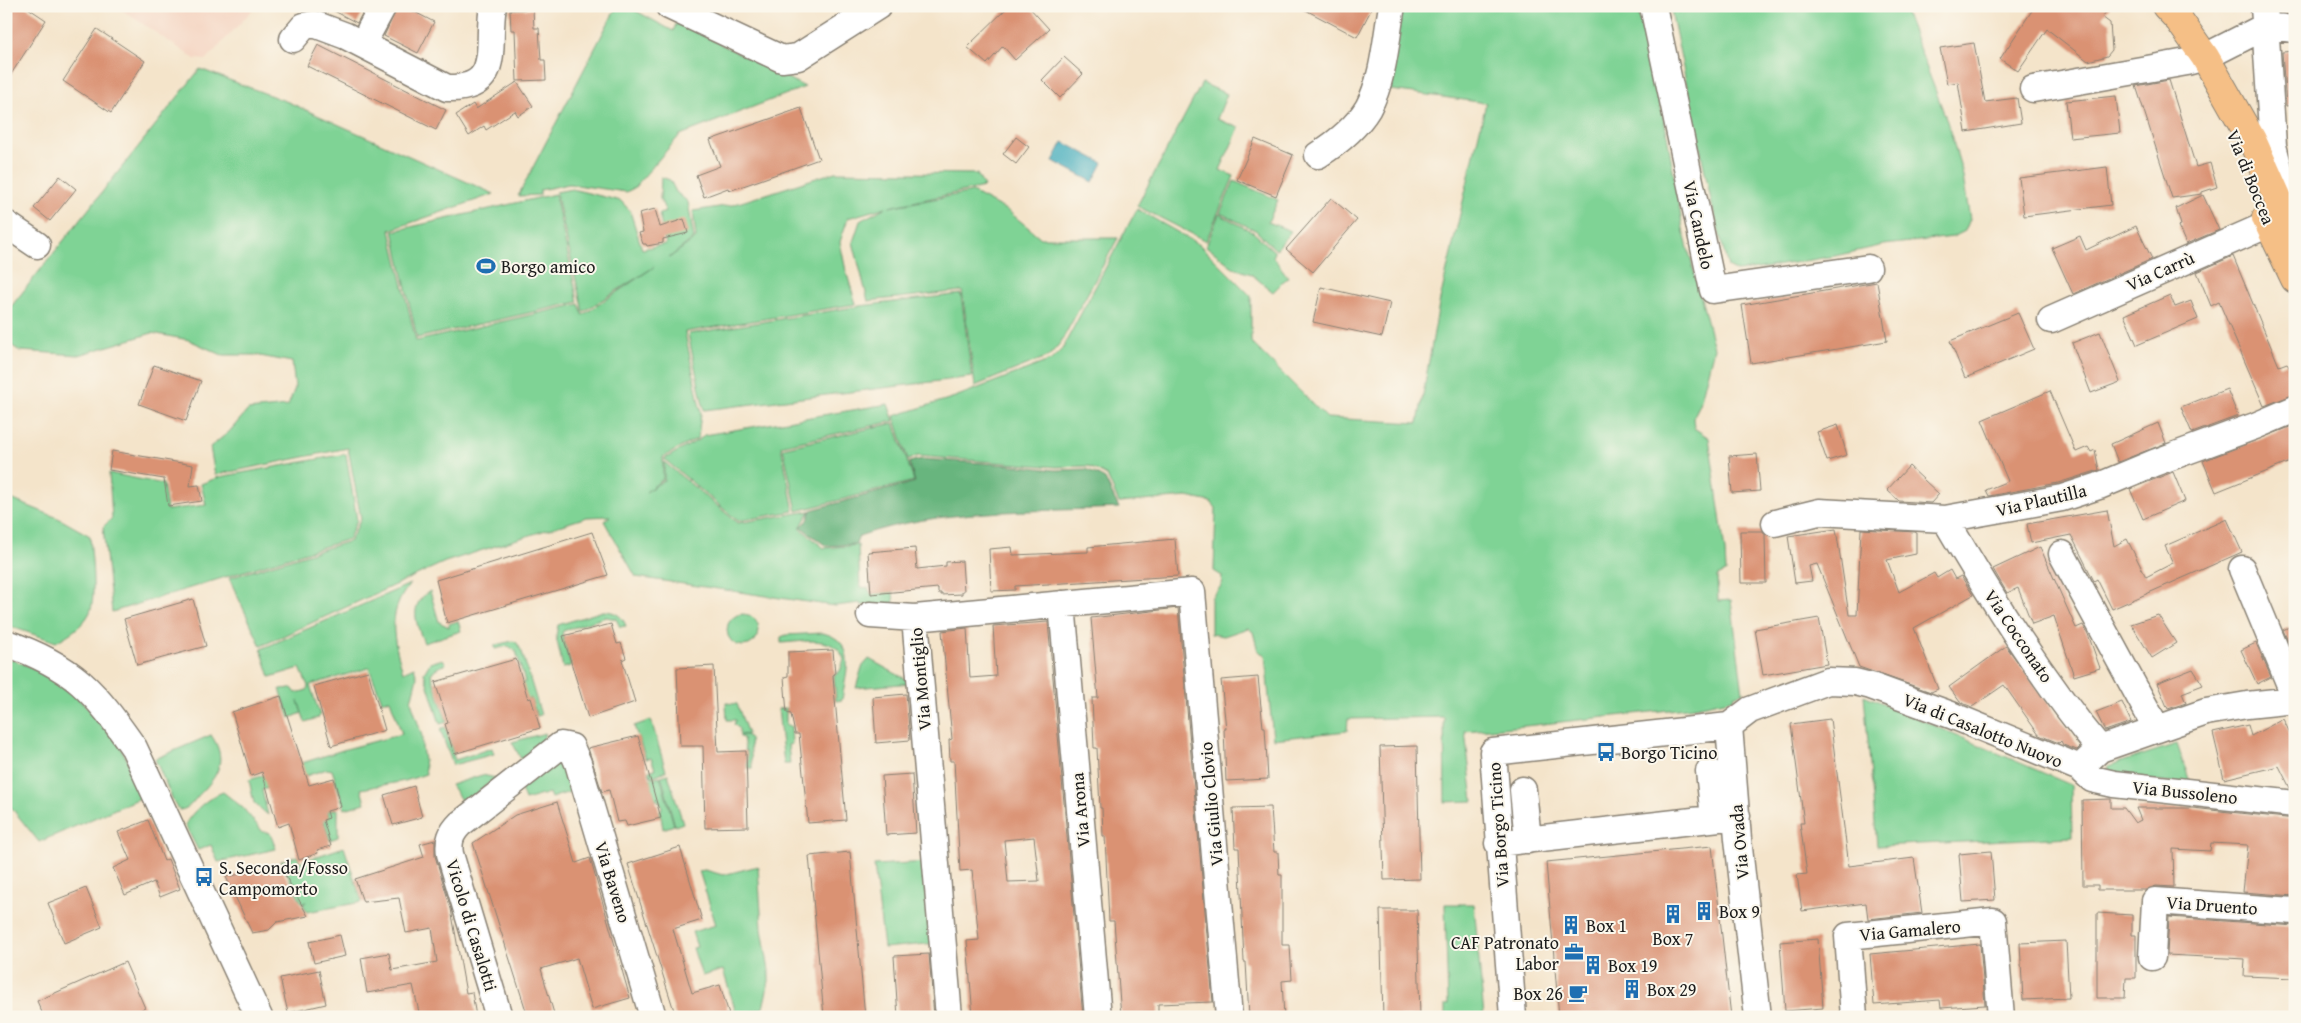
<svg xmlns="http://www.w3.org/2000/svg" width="2301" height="1023" font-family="'Gentium Book Plus',serif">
	<rect width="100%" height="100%" fill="#fbf7ec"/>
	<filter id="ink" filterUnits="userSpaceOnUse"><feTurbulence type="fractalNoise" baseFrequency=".02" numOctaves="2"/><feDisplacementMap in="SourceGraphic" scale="10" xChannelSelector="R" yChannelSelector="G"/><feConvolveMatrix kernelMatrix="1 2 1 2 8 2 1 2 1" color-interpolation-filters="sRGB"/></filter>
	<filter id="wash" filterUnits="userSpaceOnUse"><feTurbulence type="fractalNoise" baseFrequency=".0096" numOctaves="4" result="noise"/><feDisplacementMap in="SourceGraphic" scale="20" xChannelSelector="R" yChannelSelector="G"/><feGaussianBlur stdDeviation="1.12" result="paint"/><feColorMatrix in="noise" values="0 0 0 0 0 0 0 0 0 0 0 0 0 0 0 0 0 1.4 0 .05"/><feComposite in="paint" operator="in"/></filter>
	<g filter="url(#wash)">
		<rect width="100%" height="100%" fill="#f4e4ca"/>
		<!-- built -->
		<path fill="#f4d3c0" d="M116 6H256L206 60 195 59Z"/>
		<!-- green -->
		<path fill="#7fd395" stroke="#4e7858" d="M617 6H627L673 31 677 22 805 87 680 135 634 188 626 192 569 184 540 190V195L518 196Z
			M1400 6H1637L1666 129 1683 229 1714 348 1700 404 1693 418 1694 428 1709 438 1725 551 1726 572 1717 576 1718 601 1731 600 1743 693 1733 696 1734 699 1696 707 1525 726 1465 731 1473 801 1445 802 1444 717 1348 719 1347 731 1273 739 1265 655 1258 651 1253 632 1248 628 1224 636 1211 634V598L1221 586 1222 576 1214 571 1216 508 1211 502 1187 497 1119 503 1107 476 1088 466 1056 467 918 456 908 460 894 416 955 397 1051 360 1062 349 1137 209 1200 245 1251 296V342L1327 418 1418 423 1439 304 1486 103 1384 89Z
			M1670 6H1903L1946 118 1962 171 1970 219 1965 231 1953 237 1884 245 1835 256 1751 270 1736 271 1728 267 1712 205Z
			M200 69 288 102 494 194 390 230 416 341 579 304 583 315 654 267 583 312 556 192 572 189 621 201 630 211 642 249 666 244 659 214 666 212 660 199 661 177 670 180 676 192 688 202 694 238 669 258 696 238 693 211 732 205 835 172 977 174 984 187 889 207 972 192 1008 211 1041 238H1118L1061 342 1049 356 975 386 962 291 868 301 853 242 860 221 886 207 848 218 840 242 846 271 856 304 685 332 701 413 698 438 663 457V479L646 492 664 480V462L738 523 810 511 800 528 824 548 858 545 860 587 868 588 871 594 893 592 894 607 861 605 860 603 835 606 636 577 604 521 610 516 587 517 445 562 261 646 229 578 350 541 361 519 348 448 215 475 210 447 229 432 248 410 288 406 295 388 292 362 255 355H222L189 340 152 333 79 355 20 351 6 342V313Z
			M1202 83 1227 94 1217 119 1239 128 1220 170 1234 176 1206 241 1137 206Z
			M1234 181 1278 200 1268 222 1291 231 1276 250 1255 230 1220 213Z
			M555 194 578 302 417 338 393 231Z
			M1219 214 1253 232 1275 252 1273 257 1288 277 1273 292 1251 274 1234 268 1206 246Z
			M961 294 972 377 704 410 688 334 860 306Z
			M888 404 894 421 781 446 794 511 738 521 664 459 700 439 704 435Z
			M894 423 914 481 797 511 783 448Z
			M346 454 357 520 349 539 112 612 103 527 112 518 109 473 163 484 167 510 206 505 201 484 219 477Z
			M6 497 58 518 90 536C91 552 97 601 89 614 82 627 68 635 56 642L6 625Z
			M410 584C386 614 393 638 403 672L414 667 417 677 411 701 422 736V747L426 774 405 781 361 789 365 803 345 809 332 770 327 769 262 790 268 815 254 803 249 780 346 749 402 734 390 700 382 701 369 668 310 685 320 715 318 718 305 722 298 701 302 713 290 718 280 689 292 688 296 693 307 690 308 686 300 668 270 677 261 649Z
			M430 591 439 622 449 627V624L458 621 461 631 424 643C416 623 408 605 430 591Z
			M603 611C614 611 622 615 626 626L620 627 616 619 606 617 563 631 562 635 571 666 563 668 556 636 558 625Z
			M727 630a16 16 0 1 1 32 0a16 16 0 1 1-32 0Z
			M823 633C858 642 846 672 842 700L836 701 834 676 840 671 844 660C837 634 801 642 781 643V637L786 635Z
			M513 641 517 643 522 652 541 715 537 716 531 698 526 699 521 683 525 682 516 651 508 646 495 649V645Z
			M6 657 40 671 64 684 115 736 145 796 39 842 6 801Z
			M443 659 446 664 435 669 431 674 447 722 440 724 424 673 430 663Z
			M869 659 909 681 911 683 856 688 862 667Z
			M1864 695 2071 785 2072 837 1877 846Z
			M726 703 737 704 748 734 741 735H747L750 739 752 768H748L747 751 745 750 743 738 740 737 739 729 734 724 736 720H727Z
			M786 708V725L791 726 792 744 788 745 790 764H784L778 709Z
			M651 720 666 771 651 777 649 771 655 769 651 758 646 759 634 726Z
			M445 727 455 760 492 748 494 754 453 765 440 729Z
			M545 733 542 744 521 759 512 742Z
			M211 735C229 761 217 777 198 796 193 802 189 809 180 810L176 807 155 759Z
			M2177 744 2191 785 2111 777 2108 766Z
			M563 757 576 790 551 798 549 793 525 800 521 789Z
			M668 774 683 823 675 826 662 779 661 776Z
			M482 775 496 778 463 803 451 785Z
			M660 776 674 825 663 829 660 811 662 808 659 800H656L649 779Z
			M223 792 242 807 263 832 270 833 276 849 218 862 211 845 198 850 185 825C192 811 209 797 223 792Z
			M338 809V837L330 840 324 821 329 818 328 811Z
			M344 847 362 902 307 912 303 904 306 902 302 903 299 898 281 861 297 856 300 862Z
			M929 862 937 943 884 948 874 865Z
			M758 866 762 929 769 971V981L763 1008 737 1016 723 970 702 976 693 948 697 947 692 932 716 925 699 871 705 870 723 875Z
			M1445 904H1474L1484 1017H1445V1005L1448 1004Z"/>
		<!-- forest -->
		<path fill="#67b57e" stroke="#42684d" d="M922 459 1012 465 1055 470 1087 469 1105 479 1119 508C1034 512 939 508 859 536L856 544 826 546 801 527 808 520 811 510 915 482 909 462Z"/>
		<!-- water -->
		<path fill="#3ba9ba" stroke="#2c626b" d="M1063 142 1103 163 1093 182 1053 161Z"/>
		<g id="blocks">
			<!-- building -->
			<path fill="#da9273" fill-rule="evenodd" d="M6 6H25L46 20 6 82Z
				M325 6H366L357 23Z
				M398 6H403L434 22 418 53 384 36Z
				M1009 6H1028L1049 29 1015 60 1003 46 987 64 967 47Z
				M1298 6H1373L1357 37Z
				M2035 6H2111L2102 17 2110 23 2112 50 2107 56 2088 61 2047 29 2018 71 2000 59Z
				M533 9 534 28H539L541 60H545L546 80 517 81 515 30H511L510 10Z
				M97 29 145 61 111 113 63 81Z
				M1974 43 1985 102 2017 98 2021 123 1966 132 1958 82 1947 84 1940 48Z
				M318 45 446 110 436 130 307 66Z
				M2295 51V105L2286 106 2282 52Z
				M1064 57 1083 74 1060 98 1042 80Z
				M2169 80 2196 167 2210 163 2217 187 2202 192V194L2172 198 2136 86Z
				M517 82 533 106 518 116 515 111 486 130 484 126 469 136 456 115 473 104 476 109Z
				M2116 96 2120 133 2070 138 2066 101Z
				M801 108 819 159 729 191 728 188 704 197 696 175 720 166 710 140Z
				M1016 137 1029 147 1016 164 1003 154Z
				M1255 139 1293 155 1276 196 1237 180Z
				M2107 167 2111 205 2024 216 2019 178Z
				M60 176 76 189 50 221 34 208Z
				M2203 195 2219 230 2186 244 2178 226 2181 225 2176 208Z
				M1331 198 1357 220 1313 272 1286 249Z
				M655 209 660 227 684 219 688 233 663 239V243L647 246 646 244H643L639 233 643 232 639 213Z
				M2136 226 2152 259 2073 294 2052 248 2080 236 2086 250Z
				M2233 256 2279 366 2287 363 2295 380V394L2264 406 2219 302 2211 306 2197 272Z
				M1877 282 1887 341 1751 363 1742 305Z
				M1321 287 1390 303 1382 337 1313 322Z
				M2170 295 2175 307 2191 301 2198 319 2137 345 2124 315Z
				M2018 313 2034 349 1965 378 1950 341Z
				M2100 332 2120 382 2091 393 2072 343Z
				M154 365 201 381 186 421 139 404Z
				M2227 389 2238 416 2192 433 2181 407Z
				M2050 391 2076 452 2088 447 2091 452 2095 450 2099 470 2058 483 1989 496 1986 490 2008 481 1982 420Z
				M2158 423 2166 443 2118 462 2111 444Z
				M1838 425 1847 455 1827 461 1817 432Z
				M2295 425V460L2216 492 2203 461Z
				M112 451 193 465 190 486 199 485 202 501 168 506 164 479 109 470Z
				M1757 454 1760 491 1732 493 1729 456Z
				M1909 466 1939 494 1931 503 1899 501 1887 490Z
				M2173 472 2185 501 2143 519 2130 489Z
				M2107 510 2114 546 2127 539 2146 577 2173 563 2165 546 2227 519 2242 552 2112 609 2097 579 2094 581 2071 535 2031 543 2027 524Z
				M1836 529 1849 615H1857L1861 529 1916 532V554L1887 560 1899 592 1934 573 1937 578 1950 570 1955 579 1961 576 1973 595 1914 628 1938 689 1931 692 1859 667 1817 564 1809 566 1812 581 1795 583 1788 536Z
				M1740 531H1763L1765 534 1766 583H1741Z
				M592 532 608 575 447 623 436 580Z
				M1175 539 1178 576 1015 586V590L991 591 989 549 1012 547 1013 555 1088 552V547Z
				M2040 547 2076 628 2083 625 2088 634 2100 668 2074 676 2054 616 2032 624 2018 588 2007 593 1993 569Z
				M915 548 917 569 946 566V562L962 561 964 591H962V594L941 595V593H938V588L871 594 868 552Z
				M193 599 206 646 137 665 124 619Z
				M1178 608 1213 1002 1158 1004V1017H1121L1114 921H1109L1105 836H1103L1102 808H1100L1097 748H1094L1092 698H1098L1091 618Z
				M2158 615 2176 643 2152 658 2131 624Z
				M1819 618 1827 664 1763 675 1755 629Z
				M1048 622 1083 1017H973L967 941 979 940 972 870 960 871 954 761H950L949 740 952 739 942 631 967 628 970 678 996 676 993 626ZM1034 837 1039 881 1008 882 1004 840Z
				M611 624 617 644 621 643 626 658 622 660 635 702 588 718 563 636Z
				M2295 624V657L2283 630Z
				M2256 643 2271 677 2257 684 2241 650Z
				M2006 646 2080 747 2077 750 2063 745 2061 741 2059 743 2039 735 2004 685 1972 707 1960 702 1949 687Z
				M833 650 835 674 833 675 834 688 846 820 808 823 799 734H795L791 714 787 713 784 677 788 676V652Z
				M516 659 528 699 531 698 540 728 454 754 445 724 448 723 435 682Z
				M714 666 718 752 746 751 748 827 705 828 703 746H680L677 668Z
				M2193 669 2203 685 2182 693 2186 703 2168 709 2157 683Z
				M368 671 385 730 331 746 314 686Z
				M1258 677 1263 727H1265L1268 779 1226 781 1224 729H1226L1221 680Z
				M906 694 910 740 876 743 873 697Z
				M281 696 309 785 334 778 341 807 327 811 329 818 323 820 331 846 317 850 318 853 299 860 289 823 278 827 262 772 251 776 232 712Z
				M2122 702 2131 722 2105 731 2096 712Z
				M1830 719 1849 866 1914 858 1922 913 1868 919 1866 903 1802 911 1797 875 1807 874 1800 823H1804L1791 724Z
				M2283 719 2295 743V789L2290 788 2279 766 2224 779 2213 733 2248 725 2251 736Z
				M638 736 661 818 627 826 625 821 617 822 609 790 602 792 588 748Z
				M1417 746 1420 879 1384 880 1380 747Z
				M912 774 916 833 886 835 882 776Z
				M414 786 422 817 393 825 384 795Z
				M2111 799V808H2124L2135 823 2141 820 2136 808H2192L2295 819V896L2243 892 2248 845 2211 843 2210 851 2173 849 2174 887 2156 886 2146 890H2098V885H2083L2082 800Z
				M557 802 576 863 590 858 630 998 592 1009 577 958 541 969 555 1017H528L473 843 515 815Z
				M1271 807 1274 852H1278L1279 875H1282V945H1290L1292 980 1282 981 1284 1017H1249L1246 962H1244L1239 848H1235L1233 808Z
				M148 820 164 861 168 859 180 889 160 897 154 882 125 895 113 868 130 860 118 832Z
				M435 840V856L451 909 466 993 472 992 476 1017H420L413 985 367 993 361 958 389 953 392 970 437 962 432 928 406 933 399 898 363 902 355 879 424 857 420 844Z
				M1712 846 1731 1017H1559L1546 862Z
				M680 847 702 920 673 929 692 993 720 985 729 1014 720 1017H676L628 864Z
				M1991 851 1995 900 1963 902 1959 854Z
				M850 852 865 1017H846L845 1014 824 1016 809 856Z
				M280 866 308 916 277 922 269 930 252 933 226 877Z
				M86 888 102 927 64 943 48 903Z
				M1380 910H1417L1420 1017H1383Z
				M2097 913 2132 915V935H2136V978H2126L2125 998H2097Z
				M2169 917 2295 926V978L2244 976 2245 959 2167 955Z
				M340 935 345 956 314 963 309 942Z
				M1818 939 1823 1008 1785 1011 1780 942Z
				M2066 941 2069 998 2023 1000 2020 943Z
				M1980 944 1985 1005 1941 1008 1940 1000 1874 1005 1870 954Z
				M929 954 934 1017H898L894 956Z
				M125 962 145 1008 126 1017H44L37 1001Z
				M319 970 326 1004 288 1013 280 978Z"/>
		</g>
	</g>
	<g filter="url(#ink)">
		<use href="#blocks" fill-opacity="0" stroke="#888073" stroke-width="1"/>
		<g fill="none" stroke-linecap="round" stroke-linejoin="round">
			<!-- minor casing -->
			<g stroke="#888073" stroke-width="29">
				<path id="minor" d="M669 6 782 59 798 57 878 6
					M1653 6 1713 290 1868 268
					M2264 6 2273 146 2287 198
					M2266 26 2295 29
					M370 30 383 6
					M293 39 304 26 314 24 346 36 447 88C504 90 486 44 493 6
					M2033 89 2187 62 2205 57 2266 26
					M1318 155C1337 143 1356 128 1368 108 1384 78 1386 39 1392 6
					M6 224 37 245
					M2051 320 2269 224
					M1945 519C1992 599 2041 678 2100 749
					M1775 523 1819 512 1945 519 2062 498 2099 486 2154 463 2255 426 2295 409
					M2062 554 2157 729
					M2242 569 2295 697
					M1062 604 1098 1017
					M870 615 915 618 1192 592 1229 1017
					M915 618 949 1017
					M6 643C75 667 94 691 134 748L259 1017
					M1729 726 1750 710 1828 681 1855 682 1871 686 1951 715 2080 768 2092 779 2114 784 2295 804
					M1729 726 1738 839 1758 1017
					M2087 761 2100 749 2206 712 2247 705 2295 700
					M1709 771 1714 818
					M1523 790 1528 840
					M1498 843 1737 816
					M2152 957 2155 901 2295 911
					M499 1017 450 854C448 841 451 833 460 824L561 745 571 747 578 763 653 1017
					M1513 1017 1493 752 1729 726
					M1854 1017 1848 936 1993 921 2001 1017"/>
			</g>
			<!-- major casing -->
			<g stroke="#888073" stroke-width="30">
				<path id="major" d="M2166 6 2179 20 2205 57 2252 140 2295 237
					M2266 218 2295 279"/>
			</g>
			<!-- minor -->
			<use href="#minor" stroke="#fff" stroke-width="26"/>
			<!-- major -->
			<use href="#major" stroke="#f5bf86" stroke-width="28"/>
		</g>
	</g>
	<!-- icons -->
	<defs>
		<g id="stadium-bare" transform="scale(1.5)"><path d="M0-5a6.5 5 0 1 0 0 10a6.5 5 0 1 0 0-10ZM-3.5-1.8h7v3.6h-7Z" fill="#1f6fb2" stroke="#fbf7ec" stroke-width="2.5" paint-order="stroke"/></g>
		<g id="bus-bare" transform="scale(1.5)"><path d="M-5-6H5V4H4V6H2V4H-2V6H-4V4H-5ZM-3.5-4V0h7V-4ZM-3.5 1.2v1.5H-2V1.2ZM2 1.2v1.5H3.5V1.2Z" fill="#1f6fb2" stroke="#fbf7ec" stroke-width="2.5" paint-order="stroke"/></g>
		<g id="building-bare" transform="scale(1.5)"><path d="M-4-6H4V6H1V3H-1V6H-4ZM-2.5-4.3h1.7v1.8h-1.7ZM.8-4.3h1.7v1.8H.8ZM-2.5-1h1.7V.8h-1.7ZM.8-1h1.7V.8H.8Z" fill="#1f6fb2" stroke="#fbf7ec" stroke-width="2.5" paint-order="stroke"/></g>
		<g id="office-bare" transform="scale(1.5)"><path d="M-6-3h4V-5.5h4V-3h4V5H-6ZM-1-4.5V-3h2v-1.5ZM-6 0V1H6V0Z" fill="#1f6fb2" stroke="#fbf7ec" stroke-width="2.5" paint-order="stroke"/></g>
		<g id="cafe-bare" transform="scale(1.5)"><path d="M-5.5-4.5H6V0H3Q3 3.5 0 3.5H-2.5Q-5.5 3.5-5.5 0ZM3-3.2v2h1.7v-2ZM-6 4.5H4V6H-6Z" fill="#1f6fb2" stroke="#fbf7ec" stroke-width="2.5" paint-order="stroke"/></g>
	</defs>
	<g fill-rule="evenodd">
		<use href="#stadium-bare" x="486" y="266"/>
		<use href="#bus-bare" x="1606" y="752"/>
		<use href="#bus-bare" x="204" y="877"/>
		<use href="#building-bare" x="1704" y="911"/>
		<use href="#building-bare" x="1673" y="914"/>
		<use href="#building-bare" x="1571" y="925"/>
		<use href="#office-bare" x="1574" y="952"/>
		<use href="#building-bare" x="1593" y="965"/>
		<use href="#building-bare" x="1632" y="989"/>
		<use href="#cafe-bare" x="1578" y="993"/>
	</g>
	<g text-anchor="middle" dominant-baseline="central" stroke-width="4" stroke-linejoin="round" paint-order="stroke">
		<!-- street labels -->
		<g font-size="18" fill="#1c1c1c" stroke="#fbf7ec">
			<text transform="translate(2251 177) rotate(68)">Via di Boccea</text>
			<text transform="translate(1699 225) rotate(78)">Via Candelo</text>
			<text transform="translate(2160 271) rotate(-24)">Via Carrù</text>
			<text transform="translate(2041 500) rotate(-13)">Via Plautilla</text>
			<text transform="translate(2019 636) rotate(56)">Via Cocconato</text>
			<text transform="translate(920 679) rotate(-95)">Via Montiglio</text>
			<text transform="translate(1983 730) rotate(22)">Via di Casalotto Nuovo</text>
			<text transform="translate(2185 792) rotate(6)">Via Bussoleno</text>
			<text transform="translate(1211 804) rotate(-95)">Via Giulio Clovio</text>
			<text transform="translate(1080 810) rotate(-95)">Via Arona</text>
			<text transform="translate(1498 825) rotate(-94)">Via Borgo Ticino</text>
			<text transform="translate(1739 842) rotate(-95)">Via Ovada</text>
			<text transform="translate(613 882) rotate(73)">Via Baveno</text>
			<text transform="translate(2212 905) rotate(4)">Via Druento</text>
			<text transform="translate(472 925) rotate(73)">Vicolo di Casalotti</text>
			<text transform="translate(1910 930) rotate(-5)">Via Gamalero</text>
		</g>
		<!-- poi labels -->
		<g font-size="18" fill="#1c1c1c" stroke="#fbf7ec" text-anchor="start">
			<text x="501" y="266">Borgo amico</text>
			<text x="1621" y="752">Borgo Ticino</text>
			<text x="219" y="867">S. Seconda/Fosso<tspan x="219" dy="21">Campomorto</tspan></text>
			<text x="1719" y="911">Box 9</text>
			<text x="1586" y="925">Box 1</text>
			<text x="1673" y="938" text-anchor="middle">Box 7</text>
			<text x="1559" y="942" text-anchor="end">CAF Patronato<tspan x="1559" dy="21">Labor</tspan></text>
			<text x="1608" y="965">Box 19</text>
			<text x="1647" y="989">Box 29</text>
			<text x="1563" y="993" text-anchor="end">Box 26</text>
		</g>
	</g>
	<!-- margin -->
	<rect width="2301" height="1023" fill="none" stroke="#fbf7ec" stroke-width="25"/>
</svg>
